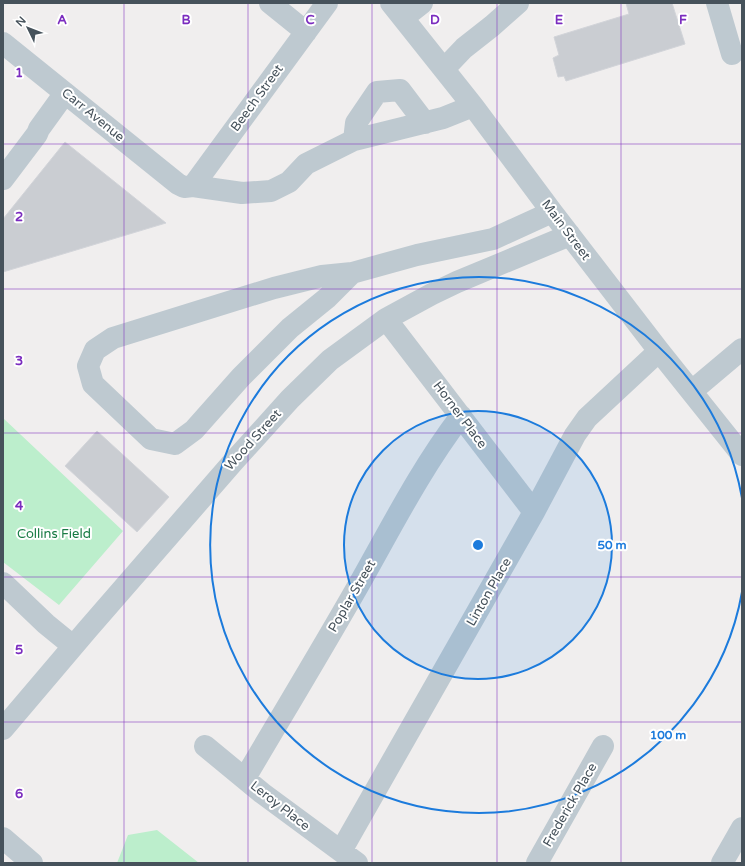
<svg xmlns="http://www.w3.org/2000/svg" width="745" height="866" font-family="'Varela Round',sans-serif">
	<rect width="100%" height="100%" fill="#f0eeee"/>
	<!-- green -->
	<path fill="#bceecc" d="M3 418 123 531 59 605 3 562Z
		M157 830 199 863H117L128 835Z"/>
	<!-- building -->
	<path fill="#cacdd2" stroke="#d2d4d9" d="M626 3H672L685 44 566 81 564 76 558 77 553 58 559 55 554 37 629 14Z
		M65 142 166 223 3 272V219Z
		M97 431 169 497 137 532 65 466Z"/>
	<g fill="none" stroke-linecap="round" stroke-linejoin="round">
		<!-- minor -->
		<path stroke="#bec9d0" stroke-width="22" d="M270 3 306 32
			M391 3 473 106 552 212 659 351 742 455
			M717 3 732 54
			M403 18 422 3
			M3 43 178 184 184 187 193 186 327 3
			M444 69 464 48 492 26 518 3
			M425 123 400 90 377 92 356 123 354 140 443 118 473 106
			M3 179 37 134 39 129 65 93
			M193 186 242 193 271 191 289 182 306 164 354 140
			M352 273 327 298 290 328 241 377 194 430 175 444 151 439 93 384 88 366 95 350 113 338 274 288 322 276 352 273 417 255 493 239 552 212
			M386 319 534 512
			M692 391 742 349
			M3 583 46 624 73 646
			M3 729 87 630 233 462 290 399 330 360 386 319 432 294 457 282 570 235
			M205 746 262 793 357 863
			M245 778C284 712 324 646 362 579 393 524 422 467 461 416
			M3 838 32 863
			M341 851 534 512 575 435 587 418 659 351
			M537 863 603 746
			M722 863 742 828"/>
	</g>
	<!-- grid -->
	<path fill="none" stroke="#7b2cbf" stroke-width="1" stroke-opacity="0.55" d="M124 3V863M248 3V863M372 3V863M497 3V863M621 3V863M3 144H742M3 289H742M3 433H742M3 577H742M3 722H742"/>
	<!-- distance rings -->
	<circle cx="478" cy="545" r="134" fill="#1c7bdc" fill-opacity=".12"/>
	<g fill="none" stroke="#1c7bdc" stroke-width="2">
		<circle cx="478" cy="545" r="134"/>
		<path d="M742 592A268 268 0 1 1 742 498"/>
	</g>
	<g text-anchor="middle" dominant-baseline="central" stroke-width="4" stroke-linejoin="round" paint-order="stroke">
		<!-- street labels -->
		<g font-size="13" fill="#46525b" stroke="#fff">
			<text transform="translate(257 98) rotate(-54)">Beech Street</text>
			<text transform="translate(93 115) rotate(39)">Carr Avenue</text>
			<text transform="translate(566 230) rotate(53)">Main Street</text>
			<text transform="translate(460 415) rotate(53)">Horner Place</text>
			<text transform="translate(253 440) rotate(-48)">Wood Street</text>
			<text transform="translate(489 592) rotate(-60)">Linton Place</text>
			<text transform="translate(352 596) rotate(-60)">Poplar Street</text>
			<text transform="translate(570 805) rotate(-60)">Frederick Place</text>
			<text transform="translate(280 806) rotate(38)">Leroy Place</text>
		</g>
		<!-- park labels -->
		<g font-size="13" fill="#187b44" stroke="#fff">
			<text x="54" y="534">Collins Field</text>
		</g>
	</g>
	<g font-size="13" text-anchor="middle" font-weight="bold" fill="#7b2cbf" stroke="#fff" stroke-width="4" stroke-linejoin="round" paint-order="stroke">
		<text x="62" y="24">A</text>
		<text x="186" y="24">B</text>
		<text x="310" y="24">C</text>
		<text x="435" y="24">D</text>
		<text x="559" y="24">E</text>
		<text x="683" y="24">F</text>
		<text x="19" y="77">1</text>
		<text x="19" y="221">2</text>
		<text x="19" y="365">3</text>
		<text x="19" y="510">4</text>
		<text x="19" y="654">5</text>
		<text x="19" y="798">6</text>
	</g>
	<circle cx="478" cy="545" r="6" fill="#1c7bdc" stroke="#fff" stroke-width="2"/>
	<g font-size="12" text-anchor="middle" font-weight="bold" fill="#1c7bdc" stroke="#fff" stroke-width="4" stroke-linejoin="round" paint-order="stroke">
		<text x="612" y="549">50 m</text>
		<text x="668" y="739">100 m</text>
	</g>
	<!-- border -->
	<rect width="745" height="866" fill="none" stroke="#46525b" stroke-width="8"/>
	<!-- north arrow -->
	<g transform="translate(28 28) rotate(313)" stroke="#ffffff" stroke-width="3" paint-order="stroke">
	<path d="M0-3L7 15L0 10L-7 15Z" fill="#46525b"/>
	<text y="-6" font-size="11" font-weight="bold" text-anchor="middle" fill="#46525b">N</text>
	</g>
</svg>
